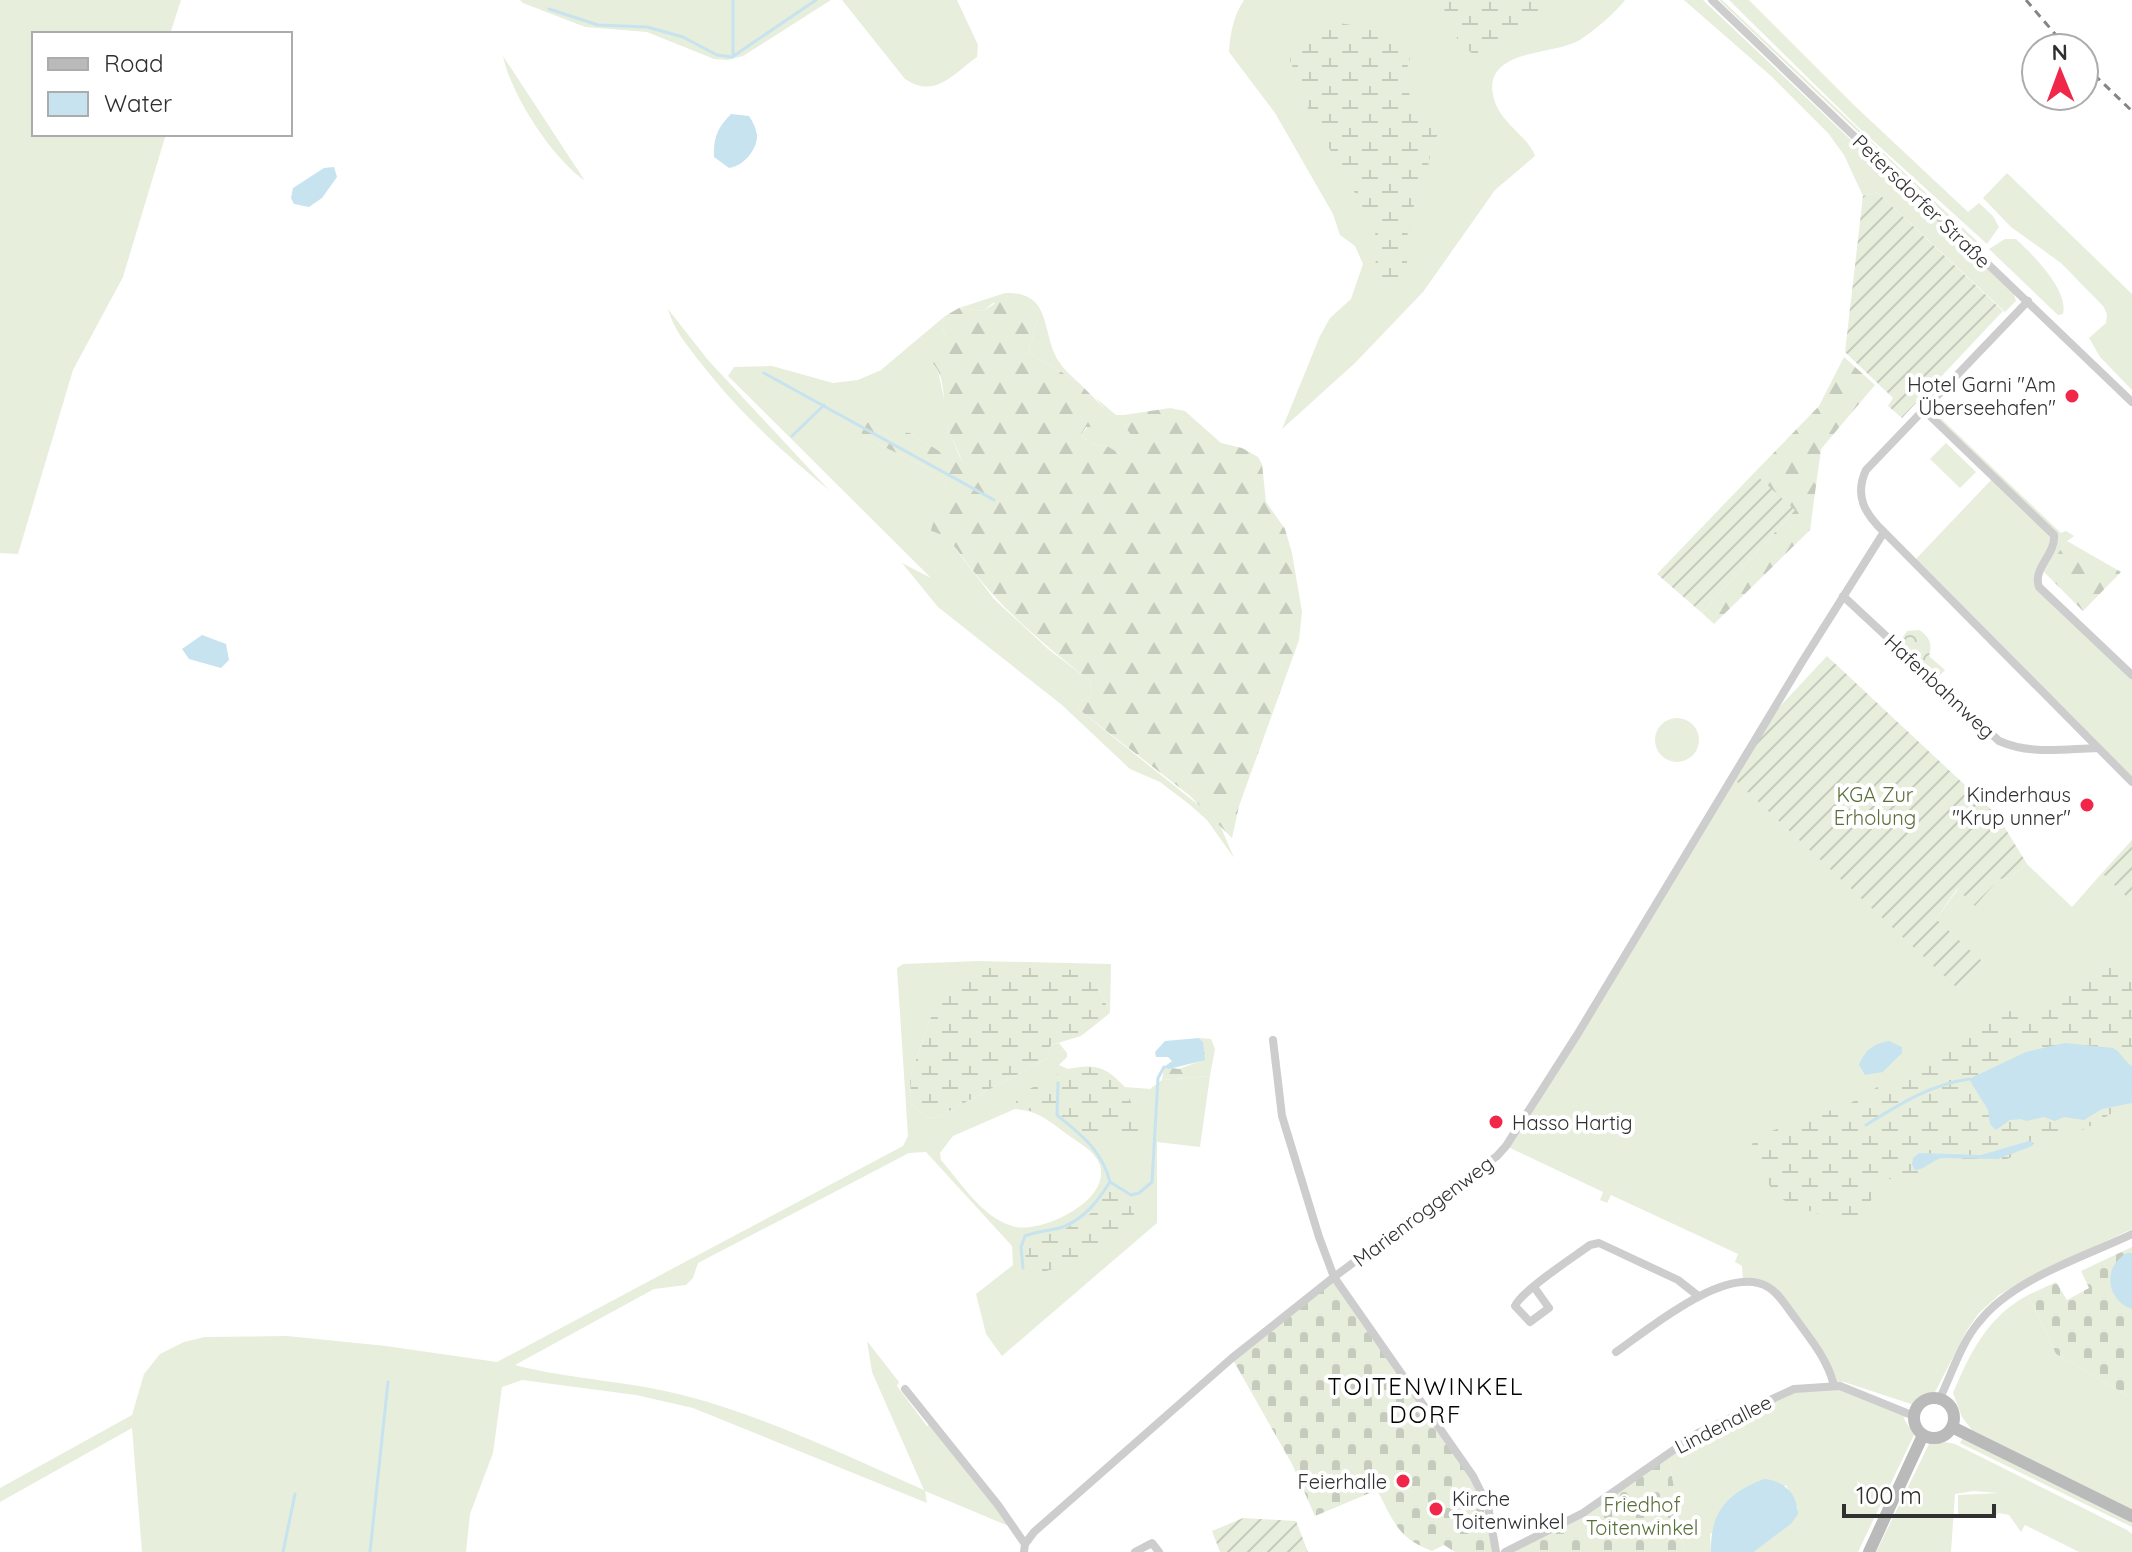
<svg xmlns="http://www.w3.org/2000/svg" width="2132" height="1552" font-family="Quicksand,sans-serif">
	<defs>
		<pattern id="forest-firs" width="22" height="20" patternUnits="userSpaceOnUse" patternTransform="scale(2)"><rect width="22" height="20" fill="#e7eedc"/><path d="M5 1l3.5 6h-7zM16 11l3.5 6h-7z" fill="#c6ccbd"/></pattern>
		<pattern id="wetland-marsh" width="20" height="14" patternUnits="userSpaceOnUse" patternTransform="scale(2)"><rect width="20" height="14" fill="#e7eedc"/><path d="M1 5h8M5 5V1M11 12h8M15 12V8" fill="none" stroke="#c6ccbd"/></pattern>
		<pattern id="cemetery-stones" width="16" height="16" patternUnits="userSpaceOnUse" patternTransform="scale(2)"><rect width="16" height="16" fill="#e7eedc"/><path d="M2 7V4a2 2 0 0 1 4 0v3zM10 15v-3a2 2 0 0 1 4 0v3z" fill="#c6ccbd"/></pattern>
		<pattern id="park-crowns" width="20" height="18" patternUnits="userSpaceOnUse" patternTransform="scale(2)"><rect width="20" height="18" fill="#e7eedc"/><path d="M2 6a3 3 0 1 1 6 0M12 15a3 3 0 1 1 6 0" fill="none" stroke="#c6ccbd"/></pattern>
		<pattern id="garden-furrows" width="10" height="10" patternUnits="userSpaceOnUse" patternTransform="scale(2)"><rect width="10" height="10" fill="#e7eedc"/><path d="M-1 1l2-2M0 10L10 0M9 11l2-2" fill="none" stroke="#c6ccbd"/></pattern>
	</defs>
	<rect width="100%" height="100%" fill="#fff"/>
	<!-- grass -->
	<path fill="#e7eedc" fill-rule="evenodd" d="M0 0H181L170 34H34V134H166L123 277 73 370 18 554 0 553Z
		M520 0H831L743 56 728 60 714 59 647 32 585 27 523 3Z
		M842 0H957L978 45 977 57C952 75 935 99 905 79Z
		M1244 0H1625C1614 14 1593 32 1578 41 1553 55 1484 49 1493 95 1499 124 1527 134 1535 156L1495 190 1423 292 1355 363 1282 429 1320 336 1330 318 1351 299 1363 264 1355 246 1340 235 1333 214 1275 113 1229 52C1230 33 1234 15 1244 0Z
		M1684 0H1703L2014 294 2016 301 2005 312 1877 192 1863 196 1844 155 1828 133 1771 76Z
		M1719 0H1722L1982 246 1977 245Z
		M1729 0H1749L1856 107 1968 212 1979 203 1993 216 1999 227 1987 244 1858 127Z
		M503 56 585 181C552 158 511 95 503 56Z
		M2007 173 2132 294V390L2100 357 2089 338 2106 323 2107 314 2103 306 2061 263 2011 227 1983 198Z
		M2005 239H2016C2032 254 2069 290 2063 314L2058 315 1989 249Z
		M1005 293C1054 291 1040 334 1060 363 1064 370 1072 376 1078 382L1028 352 1038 319 993 303 983 311 959 308Z
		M668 309 708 360 829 490C781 451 738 411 700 362 686 344 674 330 668 309Z
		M945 316 942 323 945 336 937 366 947 413V427L964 467 910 433 893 440 867 421 864 437 931 470 947 487 944 504 945 535 994 599 1048 649 1090 681 1092 697 1083 700 1077 708 1206 811 1220 825 1234 858 1207 820 1189 804 1160 782 1130 769 1062 705 938 607 902 563 931 578 728 376 734 367 772 366 833 383 858 380 881 370Z
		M1096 398 1116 415H1124V425L1133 438 1134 463 1109 447 1092 444 1081 435 1103 407Z
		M1928 406 2061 533 2066 531 2074 536 2067 541 2044 572 2039 573 2037 581 2132 675V782L1913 562 1994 477 1924 410Z
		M1946 443 1976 472 1960 488 1930 459Z
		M1655 740a22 22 0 1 1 44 0a22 22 0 1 1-44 0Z
		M1733 778 1936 919 1958 889 1975 905 1999 879 2009 878 2027 864 2072 907 2102 873 2132 902V1229L2038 1273 1999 1295 1979 1313 1967 1330 1934 1394 1911 1404 1844 1382H1833L1830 1370 1777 1293 1743 1281 1742 1266 1735 1262 1738 1254 1611 1195 1607 1203 1600 1200 1603 1192 1506 1146Z
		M978 961 1111 964 1110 1013 1097 984 930 1019 910 1077 911 1104 927 1118 938 1117 1048 1058 1051 1045 1059 1043 1067 1053V1057L1059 1065 1068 1069C1096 1063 1105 1067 1125 1087L1150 1089 1162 1080 1210 1076 1200 1147 1157 1142V1223L1002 1356 986 1334 976 1294 1013 1265 1012 1246 926 1152 909 1153 698 1263 693 1278 686 1285 654 1289 515 1365C572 1380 633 1381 690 1397 771 1419 847 1456 924 1490L872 1372 867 1341 899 1382 897 1386 927 1426 932 1423 1009 1521 1006 1525 925 1491 927 1503 693 1408 636 1395 522 1380 502 1387 493 1453 470 1514 466 1552H142L132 1428 0 1502V1488L132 1415 144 1374 160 1354 184 1342 205 1337 287 1336 386 1346 497 1362 903 1146 908 1136 897 968 903 964ZM1015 1109C1036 1110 1048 1120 1064 1132 1075 1140 1089 1147 1097 1159 1120 1197 1041 1236 1012 1226 982 1217 961 1183 941 1160L940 1153 953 1136Z
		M2028 1295 2056 1354 2132 1398V1512L1972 1430 1962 1417 1953 1393C1970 1353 1987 1317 2028 1295Z
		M1832 1385 1906 1413 1904 1419 1914 1435 1858 1552H1754L1791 1524 1798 1508 1786 1485 1710 1534 1711 1552H1685L1668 1453 1698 1433 1794 1389Z
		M1963 1437 2132 1521V1527L1960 1443Z
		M1930 1442 1936 1444 1945 1442 1955 1444 2127 1530 2132 1534V1552H2079L2025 1525 2021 1532 2009 1515 1999 1513 1993 1517 1958 1516V1495L1999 1493 1974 1491 1955 1494 1951 1552H1876Z"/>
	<!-- forest -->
	<path fill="url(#forest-firs)" d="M1007 296 1022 299 1038 319 1028 352 1078 382 1103 407 1097 427H1086L1081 435 1092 444 1109 447 1133 462V438L1124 425V415L1170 408 1185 411 1221 443 1242 448 1258 457 1262 464 1266 502 1285 529 1292 553 1302 612 1299 640 1239 806 1232 838 1189 795 1077 708 1083 700 1092 697 1090 681C1046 646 1004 612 970 567 958 552 950 536 931 531 934 513 944 504 947 487L931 470 864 437 859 428 861 422 867 421 893 440 899 432 910 433 963 466C960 453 953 442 948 429 941 409 949 375 930 361 929 347 935 343 945 336L942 323 945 316 959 308 983 311Z
		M1844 357 1875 385 1821 449 1810 530 1714 624 1702 613 1794 511 1754 473 1819 406Z
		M2067 541 2121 572 2083 611 2044 572Z
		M1199 1038 1211 1039 1215 1049 1210 1076 1162 1080 1164 1067 1179 1069 1200 1061 1203 1042Z"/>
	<!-- wetland -->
	<path fill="url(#wetland-marsh)" d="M1440 0H1548L1538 20 1512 33 1487 51 1473 54 1459 43Z
		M1338 23C1366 27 1390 33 1412 51L1402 86 1409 93 1417 113 1439 132 1432 145 1427 172 1418 187 1407 237V269L1403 282 1391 290 1384 282H1376L1375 221 1359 203 1346 172 1316 130 1290 60C1294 30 1314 31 1338 23Z
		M2124 964 2132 974V1108C2111 1110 2109 1116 2092 1125 2075 1135 2057 1140 2038 1139 2030 1149 2009 1160 1995 1162 1966 1166 1950 1151 1922 1169L1924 1178C1911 1181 1897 1177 1890 1179 1871 1183 1869 1210 1865 1225 1845 1221 1796 1210 1781 1198 1766 1186 1759 1167 1753 1150L1752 1144 1757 1136 1849 1104 1944 1047 1977 1021 2001 1013 2060 1001 2090 969Z
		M971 967H1065L1097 984 1110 1013 1081 1036 1051 1045 1048 1058 938 1117 927 1118 911 1104 910 1077 930 1019Z
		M1095 1067C1127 1075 1132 1106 1142 1134 1121 1131 1105 1134 1088 1149L1037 1112 1016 1109V1096L1068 1069Z
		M1111 1188 1127 1198H1136C1135 1206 1135 1215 1131 1223 1114 1253 1058 1269 1026 1276L1025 1245 1031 1237 1063 1230 1090 1214Z"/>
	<!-- cemetery -->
	<path fill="url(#cemetery-stones)" d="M2132 1247V1398L2056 1354 2028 1295 2056 1282 2067 1300 2089 1288 2081 1271Z
		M1334 1277 1482 1491 1496 1552H1455L1444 1545 1432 1551C1397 1538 1394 1521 1377 1490L1315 1516 1292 1464 1232 1358Z
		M1668 1453 1685 1552H1506L1583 1513Z"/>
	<!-- park -->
	<path fill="url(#park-crowns)" d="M1919 630C1929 636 1933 644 1929 656L1945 670 1937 678 1893 644 1901 640 1907 631Z"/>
	<!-- garden -->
	<path fill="url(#garden-furrows)" d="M1877 192 2003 311 1902 418 1888 406 1893 398 1845 352 1863 196Z
		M1754 473 1795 510 1702 613 1657 574Z
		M1827 656 1997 815 2027 864 2009 878 1999 879 1975 906 1957 889 1936 919 1983 962 1956 987 1733 778 1769 718Z
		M2132 840V902L2102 873Z
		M1243 1518 1296 1521 1308 1552H1220L1212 1531Z"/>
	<!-- water -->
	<path fill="#c7e3ef" d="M731 114 749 116C753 122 756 128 757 135 758 149 743 167 729 168L714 157C713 138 718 127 731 114Z
		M334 167 337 177 322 198 309 207 294 204 291 198 293 188 324 168Z
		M202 635 226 644 229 660 221 668 189 659 182 649Z
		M1199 1038 1203 1042 1205 1060 1169 1069 1164 1067 1172 1061 1168 1057H1156L1155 1052 1165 1041Z
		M1889 1041 1902 1047V1053L1883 1072 1865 1075 1859 1065C1865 1050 1873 1044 1889 1041Z
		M2065 1043 2113 1048C2121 1052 2124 1061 2132 1066V1103L2102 1109 2084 1120 2064 1117 2055 1121 2044 1117 2026 1121 2021 1119 2010 1120 1996 1130 1990 1124 1988 1110 1969 1079 2026 1052Z
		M2029 1141 2033 1142 2032 1146 1998 1159 1942 1158C1932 1160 1924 1170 1915 1170L1912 1165 1913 1158 1919 1153 1981 1155Z
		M2127 1253H2132V1309C2106 1300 2102 1267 2127 1253Z
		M1764 1479C1784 1481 1797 1493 1798 1514L1791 1524 1754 1552H1711C1710 1511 1728 1493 1764 1479Z"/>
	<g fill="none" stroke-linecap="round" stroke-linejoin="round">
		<!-- stream -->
		<path stroke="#c7e3ef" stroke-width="3" d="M733 0V54
			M549 9 598 25 647 27 683 37 717 55 732 57 816 0
			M764 373 994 500
			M792 436 824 405
			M1058 1083 1057 1115C1081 1135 1102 1150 1110 1182
			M1866 1125C1900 1104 1929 1085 1969 1079
			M1023 1268 1021 1247 1025 1236C1037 1231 1051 1231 1063 1227 1085 1218 1097 1202 1110 1182L1131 1195 1139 1193 1152 1182 1158 1078 1164 1067
			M283 1552 295 1494
			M370 1552 388 1382"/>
		<!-- street -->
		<path stroke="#cdcdcd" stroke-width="8" d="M1712 0 2132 402
			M1924 410 2054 535C2056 554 2032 569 2039 587L2132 675
			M1884 532 2132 782
			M1843 596 1999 741C2031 755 2063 749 2097 748
			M1273 1040 1282 1116 1319 1237 1334 1277 1473 1476 1488 1506 1496 1552
			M1534 1287 1549 1308 1530 1322 1515 1306C1521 1291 1574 1257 1590 1245L1599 1243 1678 1280 1697 1295
			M1616 1352C1649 1329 1727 1263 1768 1287 1780 1294 1787 1308 1796 1319 1810 1339 1826 1357 1833 1382L1832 1385
			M905 1389 998 1505 1025 1544
			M1940 1398C1952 1373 1961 1343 1979 1322 2012 1279 2084 1257 2132 1234
			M1024 1552 1025 1544 1034 1532 1232 1358 1334 1277 1497 1156 1506 1146 1577 1035 1802 662 1884 532C1865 514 1854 496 1866 470L2028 301
			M1135 1552 1152 1543 1159 1552
			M1505 1552 1583 1513 1698 1433 1794 1389 1840 1386 1914 1416"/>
		<!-- secondary -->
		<path stroke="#bababa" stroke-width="12" d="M1914 1418a20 20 0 1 1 40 0a20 20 0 1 1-40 0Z
			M1952 1427 2132 1516
			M1869 1552 1923 1435"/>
		<!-- rail -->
		<path stroke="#858585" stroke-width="3" stroke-dasharray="8 6" stroke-linecap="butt" d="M2026 0 2067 48
			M2084 65 2132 111"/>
	</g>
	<!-- markers -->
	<g fill="#f12749" stroke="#fff" stroke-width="3">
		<circle cx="2072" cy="396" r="8"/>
		<circle cx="2087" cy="805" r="8"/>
		<circle cx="1496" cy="1122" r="8"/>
		<circle cx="1403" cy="1481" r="8"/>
		<circle cx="1436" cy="1509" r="8"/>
	</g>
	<g text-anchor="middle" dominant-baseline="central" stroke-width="8" stroke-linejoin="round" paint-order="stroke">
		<!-- street labels -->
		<g font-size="20" fill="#303030" stroke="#fff">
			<text transform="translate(1922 201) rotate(44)">Petersdorfer Straße</text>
			<text transform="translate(1940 686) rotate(43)">Hafenbahnweg</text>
			<text transform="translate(1423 1211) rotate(-37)">Marienroggenweg</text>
			<text transform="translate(1723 1424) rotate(-27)">Lindenallee</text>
		</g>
		<!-- poi labels -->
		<g font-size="20" fill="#303030" stroke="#fff" text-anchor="end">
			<text x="2056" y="384">Hotel Garni "Am<tspan x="2056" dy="23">Überseehafen"</tspan></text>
			<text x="2071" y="794">Kinderhaus<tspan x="2071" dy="23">"Krup unner"</tspan></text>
			<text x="1512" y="1122" text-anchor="start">Hasso Hartig</text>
			<text x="1387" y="1481">Feierhalle</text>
			<text x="1452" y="1498" text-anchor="start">Kirche<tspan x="1452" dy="23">Toitenwinkel</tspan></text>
		</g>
		<!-- park labels -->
		<g font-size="20" fill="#576f39" stroke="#fff">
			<text x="1875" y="794">KGA Zur<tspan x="1875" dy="23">Erholung</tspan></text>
			<text x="1642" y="1504">Friedhof<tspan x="1642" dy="23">Toitenwinkel</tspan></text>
		</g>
		<!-- quarter labels -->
		<g font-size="24" letter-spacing="2" fill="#000" stroke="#fff">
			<text x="1426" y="1386">TOITENWINKEL<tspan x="1426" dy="28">DORF</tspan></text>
		</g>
	</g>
	<!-- legend -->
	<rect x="32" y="32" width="260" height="104" fill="#ffffff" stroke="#acacac" stroke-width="2"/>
	<rect x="48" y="58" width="40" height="12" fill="#bababa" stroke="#acacac" stroke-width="2"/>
	<text x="104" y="72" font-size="24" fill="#303030">Road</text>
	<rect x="48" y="92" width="40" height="24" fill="#c7e3ef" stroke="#acacac" stroke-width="2"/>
	<text x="104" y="112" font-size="24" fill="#303030">Water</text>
	<!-- north arrow -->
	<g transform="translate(2060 72) rotate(359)"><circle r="38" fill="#ffffff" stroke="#acacac" stroke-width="2"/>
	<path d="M0-6L14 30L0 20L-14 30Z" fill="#f12749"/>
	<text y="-12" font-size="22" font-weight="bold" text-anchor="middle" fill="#303030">N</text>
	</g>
	<!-- scale -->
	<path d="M1844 1504v12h150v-12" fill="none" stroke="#303030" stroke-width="4"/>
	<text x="1856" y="1504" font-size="24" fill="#303030" stroke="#ffffff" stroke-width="6" paint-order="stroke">100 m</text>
</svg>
